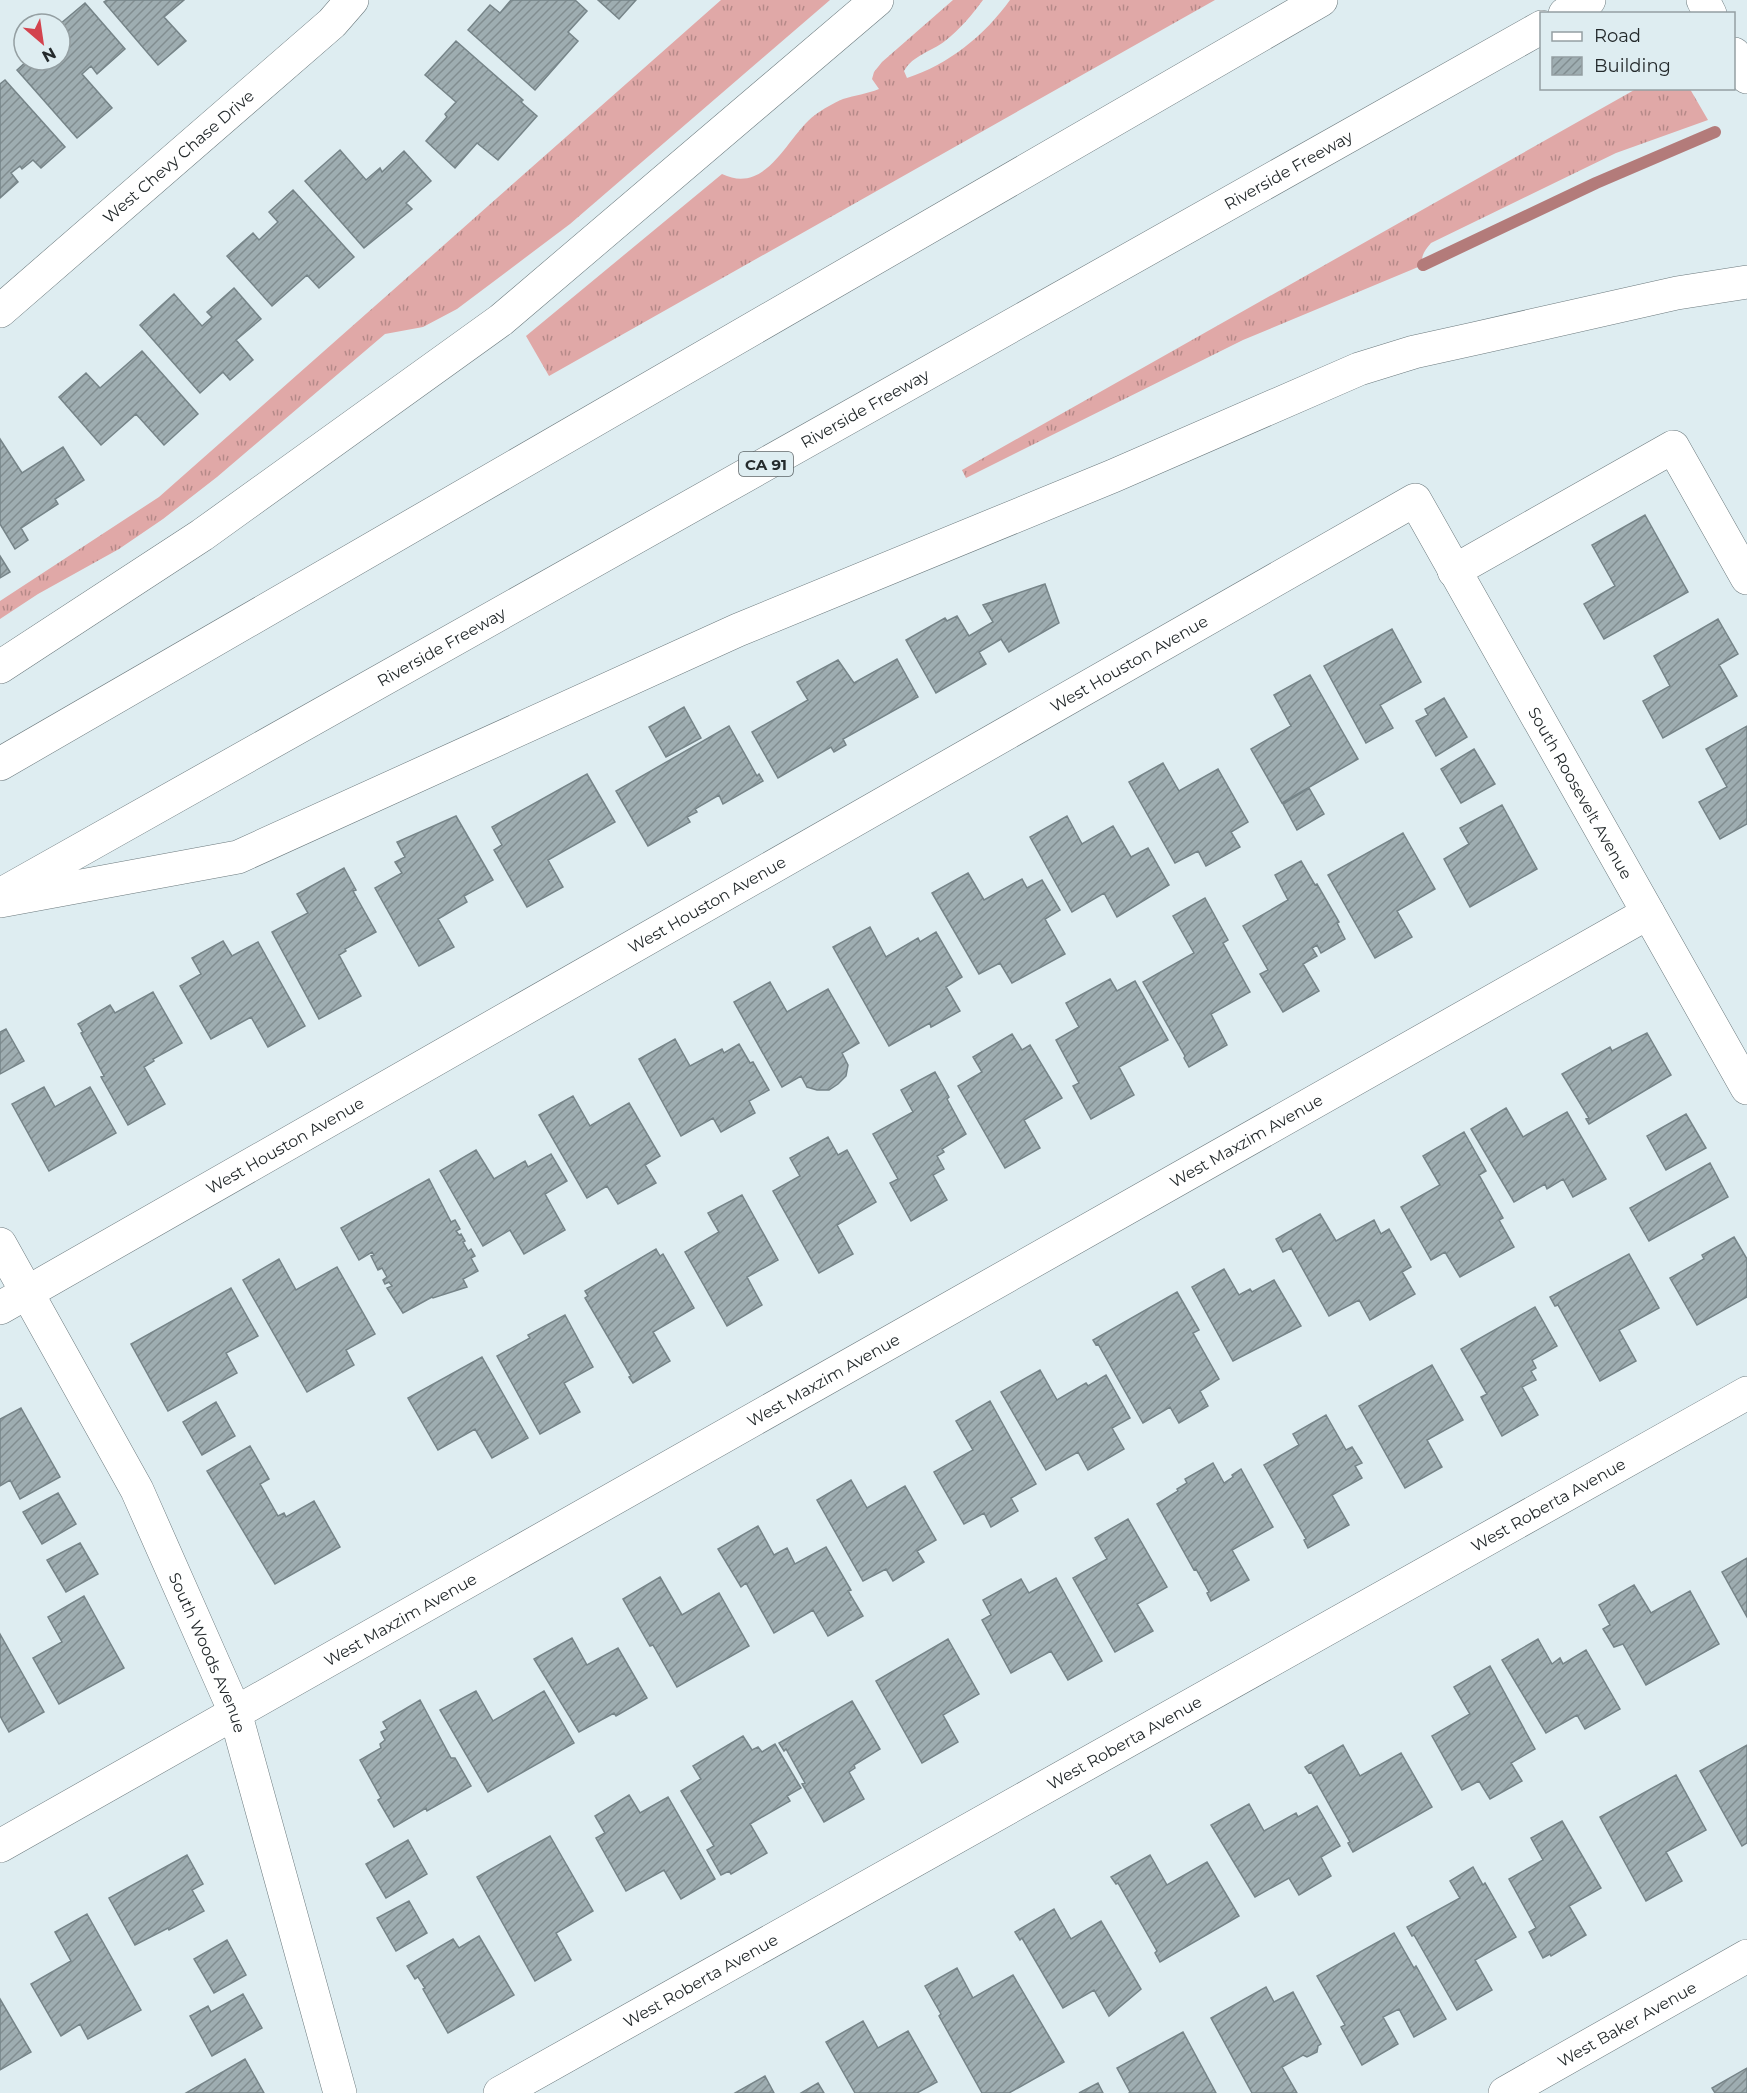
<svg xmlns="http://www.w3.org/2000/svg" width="1747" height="2093" font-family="Montserrat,sans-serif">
	<defs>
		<pattern id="grass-tufts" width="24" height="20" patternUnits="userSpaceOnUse" patternTransform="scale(1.5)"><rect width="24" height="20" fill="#e0a8a7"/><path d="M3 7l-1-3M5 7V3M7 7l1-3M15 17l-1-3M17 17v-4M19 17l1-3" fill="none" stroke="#b58988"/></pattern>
		<pattern id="building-hatch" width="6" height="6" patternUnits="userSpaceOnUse" patternTransform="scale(1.5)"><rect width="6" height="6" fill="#9eadb1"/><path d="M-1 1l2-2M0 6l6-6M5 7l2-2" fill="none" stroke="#818d90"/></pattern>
	</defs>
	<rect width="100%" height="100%" fill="#deedf1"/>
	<!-- grass -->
	<path fill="url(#grass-tufts)" d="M721 0H830L570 224 457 309 423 327 385 334 217 477 163 519 119 549 38 594 0 619V601L159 497Z
		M953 0H983C972 15 960 29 945 41 931 52 913 55 904 71L907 78C948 65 985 35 1010 0H1215L549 376 526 336 722 174C768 196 788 134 815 115 823 109 834 103 843 99 855 95 867 94 879 89L872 79 874 72 882 62Z
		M1636 89H1690L1708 120 1616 153 1431 243C1425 250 1420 256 1423 265L1243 340 966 478 962 470Z"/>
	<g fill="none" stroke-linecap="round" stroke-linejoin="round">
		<!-- stream -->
		<path stroke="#b37b7a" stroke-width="12" d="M1423 265 1596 183 1715 132"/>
	</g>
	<!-- building -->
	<path fill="url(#building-hatch)" stroke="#768488" stroke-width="1.5" d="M107 0H184L164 17 186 41 158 65 104 2Z
		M511 0H575L587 11 568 32 578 41 535 90 468 30 490 5 500 13Z
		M598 0H636L619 19Z
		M85 3 125 49 97 74 91 66 82 74 112 108 77 138 17 70 28 60H60V24Z
		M456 41 523 100 521 102 537 116 498 160 477 143 455 168 426 141 447 117 445 114 456 102 425 75Z
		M5 80 65 147 41 168 33 160 22 169 20 166 11 173 18 182 0 198V84Z
		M340 150 366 180 380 168 382 172 404 151 431 181 406 203 412 209 364 248 305 181Z
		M293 190 354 257 319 288 307 275 272 306 227 256 253 233 259 240 278 222 269 212Z
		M234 288 261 319 236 340 253 360 230 380 223 372 200 393 140 325 174 294 202 326 212 317 207 312Z
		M142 351 198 414 164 445 136 414 101 445 59 397 86 373 100 388Z
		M0 439 22 473 63 447 84 480 55 499 58 504 21 528 28 540 15 549 0 524Z
		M1645 515 1688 592 1604 639 1584 604 1615 586 1592 545Z
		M0 556 10 572 0 578Z
		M1045 584 1059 623 1009 652 1001 639 979 652 986 664 936 693 906 640 945 618 947 621 957 616 969 636 993 622 983 605Z
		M1718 619 1738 654 1719 665 1737 696 1663 738 1643 701 1670 686 1654 656Z
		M1392 629 1421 682 1380 705 1393 728 1366 743 1324 666Z
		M897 659 918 697 843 739 846 745 834 752 831 747 778 778 752 732 808 700 797 682 838 660 854 683Z
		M1310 675 1358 759 1282 803 1251 749 1291 726 1274 695Z
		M1444 698 1467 737 1436 756 1416 721 1428 715 1425 709Z
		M684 707 701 738 666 757 649 727Z
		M729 726 757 776 759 774 763 781 723 804 719 795 695 809 697 812 687 817 690 822 648 846 616 791Z
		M1747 726V824L1720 839 1699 802 1727 787 1706 749Z
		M1474 749 1495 784 1461 803 1441 769Z
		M1163 763 1179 791 1218 769 1248 822 1231 832 1240 847 1206 866 1198 851 1175 863 1129 782Z
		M587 774 615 822 548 860 563 887 527 907 494 850 502 845 492 827Z
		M1309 788 1324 814 1297 830 1283 804Z
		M1502 805 1537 869 1470 907 1444 859 1469 844 1460 828Z
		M456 816 493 880 464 896 467 902 438 919 454 947 419 966 375 888 402 873 395 862 405 857 397 842Z
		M1067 816 1082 844 1113 826 1131 857 1148 848 1169 885 1117 917 1104 893 1072 912 1030 837Z
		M1403 833 1435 889 1397 911 1412 937 1375 958 1328 875Z
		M1301 861 1315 885 1317 884 1339 922 1337 923 1345 939 1321 953 1317 945 1312 948 1317 956 1303 964 1319 991 1283 1012 1260 974 1268 970 1243 926 1288 900 1275 875Z
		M344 868 356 890 353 891 376 932 345 949 346 951 339 955 361 996 319 1019 272 932 308 913 297 894Z
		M968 873 984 900 1022 879 1027 888 1042 880 1060 910 1045 919 1065 954 1012 983 1000 963 979 974 932 893Z
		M1205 898 1228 940 1223 943 1250 992 1211 1014 1227 1045 1189 1067 1184 1058 1185 1056 1143 982 1194 953 1173 916Z
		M870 927 886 957 918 938 920 942 936 932 962 977 946 987 960 1011 931 1027 930 1023 889 1046 833 947Z
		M223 941 232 956 258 942 305 1026 268 1047 251 1017 211 1039 180 986 201 974 192 958Z
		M1110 979 1117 991 1135 981 1168 1040 1119 1067 1134 1095 1091 1119 1073 1086 1079 1083 1056 1040 1079 1027 1066 1003Z
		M770 982 787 1012 828 989 859 1043 842 1053 848 1065 846 1076 838 1084 829 1090H817L807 1087 801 1076 782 1087 734 1002Z
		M153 992 182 1043 153 1059 154 1061 144 1067 165 1104 128 1125 101 1077 104 1076 81 1033 83 1032 78 1024 110 1005 115 1013Z
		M6 1029 24 1061 0 1074V1032Z
		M1647 1033 1671 1075 1589 1124 1586 1119 1589 1118 1562 1074 1610 1047 1612 1051Z
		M1012 1034 1022 1050 1030 1045 1062 1098 1024 1120 1040 1148 1005 1168 958 1086 982 1072 973 1057Z
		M675 1039 690 1066 722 1049 724 1053 739 1044 750 1063 753 1062 769 1090 749 1101 755 1113 721 1132 713 1118 681 1136 639 1059Z
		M935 1072 949 1097 947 1099 966 1134 942 1149 944 1152 937 1156 944 1169 933 1175 947 1200 911 1221 890 1183 898 1179 873 1134 913 1112 901 1090Z
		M44 1087 55 1107 90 1087 116 1133 49 1171 12 1104Z
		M573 1096 590 1126 629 1103 660 1156 645 1165 656 1183 618 1204 607 1186 587 1198 539 1115Z
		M1506 1108 1523 1137 1567 1112 1606 1179 1573 1197 1563 1179 1547 1189 1545 1184 1514 1202 1471 1129Z
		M1686 1114 1706 1148 1666 1170 1647 1136Z
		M1464 1132 1486 1171 1479 1175 1503 1218 1499 1220 1514 1247 1460 1277 1445 1252 1431 1260 1401 1207 1440 1185 1423 1156Z
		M828 1137 838 1155 847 1150 876 1202 837 1225 853 1254 819 1273 773 1191 800 1176 790 1158Z
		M476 1150 494 1179 525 1161 528 1167 551 1154 567 1181 545 1194 565 1230 524 1254 510 1230 483 1246 440 1171Z
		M1710 1163 1728 1197 1649 1241 1630 1208Z
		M429 1179 451 1222 455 1220 460 1229 456 1231 459 1235 461 1234 465 1241 463 1242 468 1251 471 1249 475 1256 471 1258 478 1271 463 1279 467 1287 433 1298 432 1297 403 1313 387 1288 392 1286 389 1282 385 1284 383 1280 387 1277 382 1268 378 1270 371 1256 374 1255 372 1252 359 1260 341 1228Z
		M742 1195 778 1260 747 1277 762 1305 727 1326 685 1252 719 1232 708 1213Z
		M1320 1214 1336 1241 1374 1220 1381 1234 1389 1229 1411 1267 1402 1272 1415 1294 1370 1320 1359 1300 1329 1316 1291 1248 1283 1252 1276 1239Z
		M1734 1237 1747 1259V1297L1697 1325 1670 1278 1704 1259 1702 1255Z
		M656 1249 660 1256 663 1254 694 1308 653 1332 670 1361 633 1383 629 1377 631 1376 585 1298 588 1296 585 1291Z
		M1629 1254 1659 1308 1619 1330 1636 1361 1600 1381 1558 1305 1555 1306 1550 1297Z
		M279 1259 296 1290 337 1267 375 1334 346 1350 354 1365 307 1392 243 1280Z
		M1224 1269 1239 1295 1250 1289 1252 1292 1274 1280 1301 1326 1233 1361 1192 1287Z
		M231 1288 258 1336 226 1353 237 1373 168 1411 131 1344Z
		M1177 1292 1199 1330 1193 1333 1219 1379 1200 1391 1208 1406 1179 1423 1170 1407 1143 1423 1098 1344 1096 1345 1093 1340Z
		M1535 1307 1557 1346 1532 1360 1536 1368 1531 1371 1536 1380 1522 1387 1538 1415 1502 1436 1481 1397 1487 1394 1461 1349Z
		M565 1315 593 1367 564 1383 580 1412 540 1434 497 1356 530 1338 528 1335Z
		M482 1357 528 1438 492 1458 475 1429 438 1450 408 1398Z
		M1432 1365 1463 1420 1427 1440 1442 1467 1405 1488 1359 1406Z
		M1040 1370 1057 1400 1086 1383 1088 1386 1106 1375 1130 1418 1112 1428 1124 1449 1088 1470 1078 1452 1046 1470 1001 1392Z
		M990 1401 1036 1484 1011 1498 1018 1511 991 1527 984 1513 964 1524 934 1472 973 1450 956 1421Z
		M216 1402 235 1436 202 1455 183 1422Z
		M21 1408 60 1477 20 1499 10 1480 0 1486V1419Z
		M1326 1415 1346 1450 1352 1447 1362 1463 1355 1466 1362 1478 1332 1495 1349 1525 1308 1548 1304 1540 1306 1539 1264 1465 1299 1445 1293 1434Z
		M250 1446 269 1479 260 1484 278 1516 284 1513 286 1517 314 1501 340 1547 275 1584 207 1471Z
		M1213 1463 1224 1483 1233 1477 1232 1475 1241 1469 1273 1527 1232 1550 1249 1580 1211 1601 1207 1593 1209 1592 1196 1569 1194 1570 1157 1504 1178 1491 1177 1489 1187 1483 1185 1479Z
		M851 1480 867 1508 905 1486 936 1540 917 1551 924 1562 893 1581 886 1569 863 1581 817 1500Z
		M58 1493 76 1524 42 1544 23 1512Z
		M1128 1519 1167 1587 1137 1604 1153 1631 1115 1652 1073 1578 1107 1559 1095 1538Z
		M758 1526 774 1555 787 1548 795 1564 826 1547 851 1590 848 1591 863 1616 828 1636 813 1610 774 1633 746 1583 741 1587 718 1549Z
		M80 1543 98 1574 66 1592 47 1560Z
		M1747 1558V1617L1722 1572Z
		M660 1577 682 1615 719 1593 749 1646 677 1687 653 1645 650 1646 623 1599Z
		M1056 1578 1102 1661 1068 1680 1051 1651 1011 1673 982 1620 991 1615 983 1600 1021 1579 1029 1593Z
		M1634 1585 1651 1613 1690 1591 1719 1644 1646 1685 1623 1644 1614 1647 1603 1629 1610 1625 1599 1605Z
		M84 1596 124 1668 59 1704 33 1658 62 1642 48 1617Z
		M0 1634 44 1712 9 1732 0 1716Z
		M572 1638 587 1665 618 1648 647 1698 616 1716 614 1713 579 1732 534 1659Z
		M948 1639 979 1694 943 1715 958 1742 922 1763 876 1681Z
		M1538 1639 1552 1664 1560 1658 1563 1664 1586 1650 1620 1709 1585 1729 1577 1715 1546 1733 1502 1660Z
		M1490 1666 1535 1749 1511 1763 1522 1781 1490 1799 1479 1781 1462 1790 1432 1736 1470 1714 1454 1687Z
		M476 1691 493 1721 544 1691 574 1743 488 1792 440 1710Z
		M420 1700 451 1758H455L471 1786 427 1811 426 1808 394 1827 378 1800 381 1798 360 1760 381 1748 380 1744 385 1740 381 1732 387 1729 383 1722Z
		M852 1701 880 1749 854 1765 855 1768 849 1772 864 1799 824 1822 802 1784 805 1783 786 1749 784 1751 779 1743Z
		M743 1736 752 1750 758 1747 762 1752 775 1744 801 1788 787 1796 790 1801 750 1824 767 1853 731 1874 729 1871 721 1875 707 1850 714 1846 681 1791 701 1779 693 1766Z
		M1343 1745 1360 1776 1401 1753 1432 1807 1353 1852 1348 1843 1350 1842 1311 1772 1309 1773 1305 1767Z
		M1747 1745V1843L1742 1846 1700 1771Z
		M1676 1775 1706 1830 1666 1852 1682 1881 1646 1901 1600 1817Z
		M629 1795 640 1813 668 1797 715 1879 681 1899 664 1870 626 1891 596 1838 605 1833 595 1816Z
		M1249 1804 1264 1831 1296 1813 1298 1817 1317 1806 1340 1846 1321 1857 1331 1876 1299 1895 1289 1878 1255 1897 1211 1825Z
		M1562 1821 1601 1888 1569 1906 1586 1935 1551 1956 1550 1954 1543 1958 1529 1932 1536 1928 1509 1879 1543 1860 1531 1838Z
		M550 1836 593 1911 556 1933 571 1960 535 1981 477 1877Z
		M408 1840 427 1874 386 1898 366 1864Z
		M187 1855 203 1884 192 1890 204 1911 169 1930 168 1928 135 1945 109 1898Z
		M1150 1855 1167 1885 1207 1862 1239 1916 1160 1962 1155 1953 1157 1951 1118 1883 1116 1884 1111 1877Z
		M1473 1867 1483 1885 1485 1883 1516 1937 1475 1960 1492 1990 1457 2010 1414 1935 1412 1936 1407 1927 1460 1898 1450 1881Z
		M409 1901 427 1933 396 1951 377 1918Z
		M1054 1909 1071 1939 1101 1921 1141 1989 1109 2016 1094 1990 1063 2008 1022 1938 1020 1940 1015 1932Z
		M87 1914 141 2010 88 2039 80 2024 61 2036 31 1984 71 1961 55 1932Z
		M1394 1933 1414 1968 1416 1966 1446 2019 1414 2037 1399 2009 1383 2017 1398 2044 1362 2065 1341 2027 1345 2025 1317 1976Z
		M479 1936 514 1995 448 2033 423 1989 425 1988 418 1977 415 1979 407 1966 453 1939 459 1948Z
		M227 1940 246 1975 214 1993 194 1959Z
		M957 1968 973 1998 1013 1975 1064 2062 1009 2093H982L939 2016 941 2014 925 1986Z
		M1266 1987 1274 2002 1293 1992 1321 2044 1318 2046 1317 2052 1307 2057 1303 2055 1282 2067 1297 2093H1252L1211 2018Z
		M243 1994 262 2028 212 2056 190 2016 208 2006 211 2012Z
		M0 1999 31 2052 0 2070Z
		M863 2021 878 2048 908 2031 937 2082 917 2093H855L826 2042Z
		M1183 2032 1216 2093H1129L1130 2092 1117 2068Z
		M245 2059 264 2093H186Z
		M1747 2068V2093H1715L1712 2088Z
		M765 2076 774 2093H735Z
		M818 2083 824 2093H801Z
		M1098 2083 1103 2093H1079Z"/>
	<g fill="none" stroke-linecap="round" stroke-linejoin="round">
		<!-- minor casing -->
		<g stroke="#6b797d" stroke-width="34">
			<g id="minor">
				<path id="s1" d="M0 311 332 23 352 0"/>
				<path d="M1454 571 1673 447 1747 578"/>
				<path id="s2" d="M0 1244 137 1490 235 1712 340 2093"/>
				<path id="s3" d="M0 1308 1415 500 1747 1088"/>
				<path id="s4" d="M0 1846 1648 913"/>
				<path id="s5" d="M500 2093 1747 1393"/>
				<path id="s6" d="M1505 2093 1747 1956"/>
			</g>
		</g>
		<!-- major casing -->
		<g stroke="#6b797d" stroke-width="34">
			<path id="major" d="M1703 0 1710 14
				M1734 54 1747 77"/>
		</g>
		<!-- highway casing -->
		<g stroke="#6b797d" stroke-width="34">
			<g id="highway">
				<path d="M1565 14 1589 0"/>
				<path d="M0 667 202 535 501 320 877 0"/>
				<path d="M0 764 1321 0"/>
				<path id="s7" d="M9 890 1542 27"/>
				<path d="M0 901 238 857 738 630 1113 476 1359 369 1414 352 1473 339 1677 293 1747 282"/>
			</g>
		</g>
		<!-- minor -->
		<use href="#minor" stroke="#fff" stroke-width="33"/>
		<!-- major -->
		<use href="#major" stroke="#fff" stroke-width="33"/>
		<!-- highway -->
		<use href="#highway" stroke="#fff" stroke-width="33"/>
	</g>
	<g text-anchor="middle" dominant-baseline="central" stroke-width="5" stroke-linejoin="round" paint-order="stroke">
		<!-- shield labels -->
		<rect fill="#deedf1" stroke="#5c6467" stroke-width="1.5" x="739" y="452" width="54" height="24" rx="4.5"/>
		<g font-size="15" font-weight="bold" fill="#242a2c">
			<text x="766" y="464">CA 91</text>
		</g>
		<!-- street labels -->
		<g font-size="16" fill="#242a2c" stroke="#deedf1">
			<text stroke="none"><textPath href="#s1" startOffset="236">West Chevy Chase Drive</textPath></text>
			<text stroke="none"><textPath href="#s7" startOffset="1468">Riverside Freeway</textPath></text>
			<text stroke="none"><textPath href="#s7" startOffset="982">Riverside Freeway</textPath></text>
			<text stroke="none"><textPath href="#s7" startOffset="496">Riverside Freeway</textPath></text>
			<text stroke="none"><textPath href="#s3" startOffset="1300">West Houston Avenue</textPath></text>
			<text stroke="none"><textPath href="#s3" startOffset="1966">South Roosevelt Avenue</textPath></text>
			<text stroke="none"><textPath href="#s3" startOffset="814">West Houston Avenue</textPath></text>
			<text stroke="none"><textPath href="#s4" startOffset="1432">West Maxzim Avenue</textPath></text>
			<text stroke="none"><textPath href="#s3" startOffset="328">West Houston Avenue</textPath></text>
			<text stroke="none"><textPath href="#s4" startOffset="946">West Maxzim Avenue</textPath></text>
			<text stroke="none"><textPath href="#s5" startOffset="1202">West Roberta Avenue</textPath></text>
			<text stroke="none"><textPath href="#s4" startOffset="460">West Maxzim Avenue</textPath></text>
			<text stroke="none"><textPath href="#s2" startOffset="459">South Woods Avenue</textPath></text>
			<text stroke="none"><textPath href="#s5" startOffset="716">West Roberta Avenue</textPath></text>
			<text stroke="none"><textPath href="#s5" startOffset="230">West Roberta Avenue</textPath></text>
			<text stroke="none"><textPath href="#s6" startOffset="140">West Baker Avenue</textPath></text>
		</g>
	</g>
	<!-- legend -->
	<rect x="1540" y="12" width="195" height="78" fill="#deedf1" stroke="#949fa2" stroke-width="1.5"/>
	<rect x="1552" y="32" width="30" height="9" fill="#ffffff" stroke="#949fa2" stroke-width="1.5"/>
	<text x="1594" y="42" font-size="18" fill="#242a2c">Road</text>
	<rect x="1552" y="57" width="30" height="18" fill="url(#building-hatch)" stroke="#949fa2" stroke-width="1.5"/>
	<text x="1594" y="72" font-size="18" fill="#242a2c">Building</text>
	<!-- north arrow -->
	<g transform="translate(42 42) rotate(151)"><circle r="28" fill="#deedf1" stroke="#949fa2" stroke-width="1.5"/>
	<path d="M0-4.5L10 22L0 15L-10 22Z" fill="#d3434e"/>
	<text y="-9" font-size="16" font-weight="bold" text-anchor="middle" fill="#242a2c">N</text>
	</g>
</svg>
